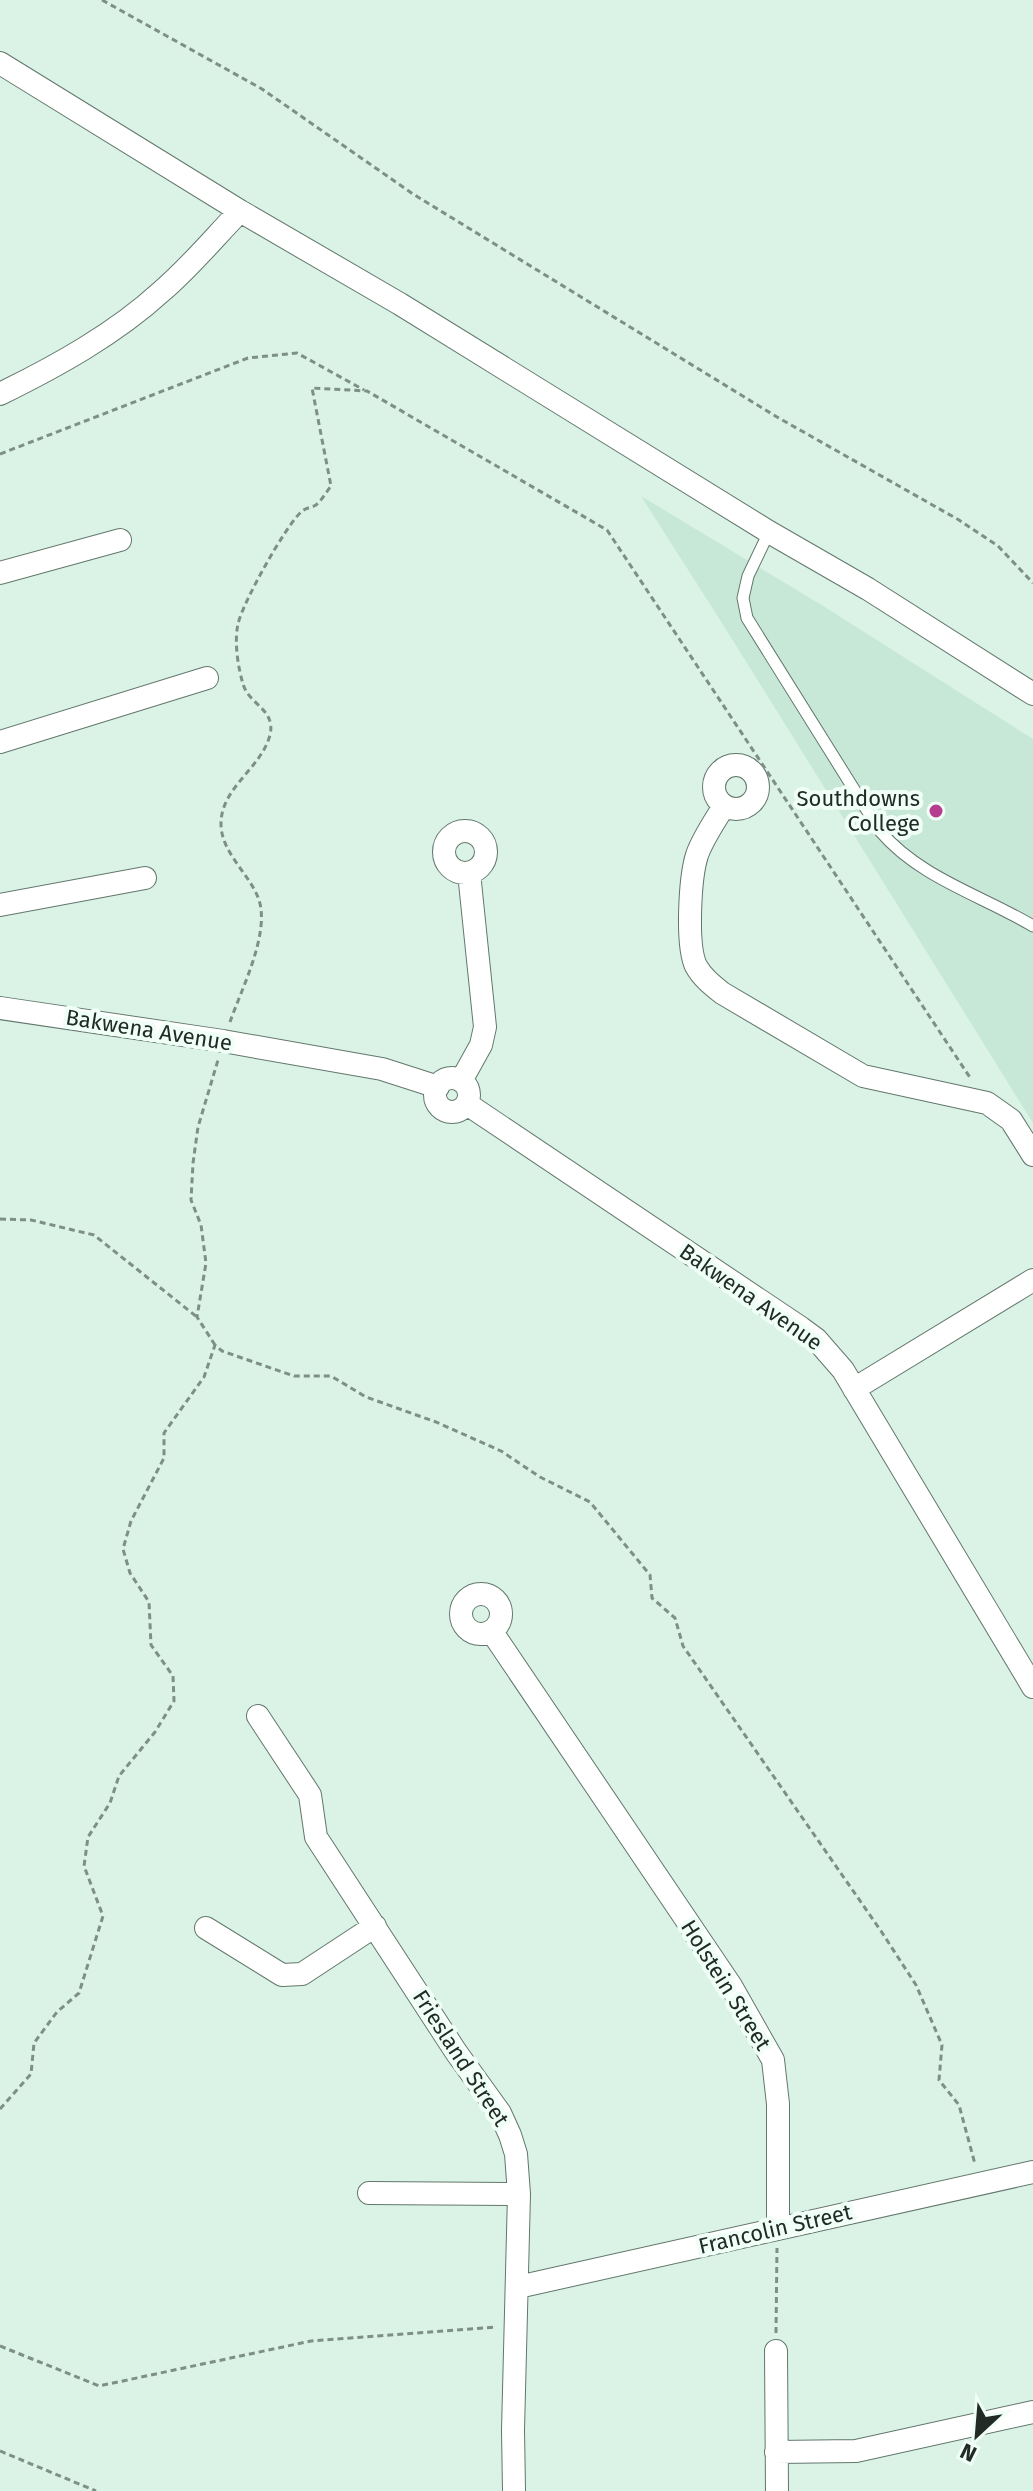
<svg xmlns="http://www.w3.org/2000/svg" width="1033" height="2491" font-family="'Fira Sans',sans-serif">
	<rect width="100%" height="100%" fill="#dbf3e6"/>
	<!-- built -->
	<path fill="#c8e8d7" d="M641 496 828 609 1033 739V1123L727 631Z"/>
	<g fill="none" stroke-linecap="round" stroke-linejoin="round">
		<!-- lane casing -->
		<g stroke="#62776c" stroke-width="13">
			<path id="lane" d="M769 532 748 576 743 598 747 618 880 831C920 878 981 895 1033 926"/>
		</g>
		<!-- street casing -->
		<g stroke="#62776c" stroke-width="24">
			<path id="street" d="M0 63 240 211 400 304 769 532 868 589 1033 694
				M0 394C57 366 115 334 162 291 190 267 214 238 240 211
				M0 573 120 540
				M0 742 207 678
				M714 787a22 22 0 1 1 44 0a22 22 0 1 1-44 0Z
				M724 806C715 821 703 838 697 855 690 877 686 945 696 966 702 977 712 985 722 993L863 1076 987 1103 1011 1120 1033 1155
				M444 852a21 21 0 1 1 42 0a21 21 0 1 1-42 0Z
				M0 905 145 878
				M0 1008 223 1041 382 1069 438 1087
				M435 1095a17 17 0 1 1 34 0a17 17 0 1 1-34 0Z
				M461 1081 481 1045 485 1027 469 873
				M467 1104 801 1328 816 1339 843 1370 1033 1687
				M854 1389 1033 1280
				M461 1614a20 20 0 1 1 40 0a20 20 0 1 1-40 0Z
				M492 1632 731 1986 773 2060 778 2104V2228
				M258 1716 310 1795 316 1837 456 2052 500 2113 510 2135 516 2154 519 2194 513 2430 514 2491
				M206 1928 282 1975 302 1974 375 1926
				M369 2193 519 2194
				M518 2287 1033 2172
				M776 2351 777 2491
				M776 2452 856 2451 1033 2412"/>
		</g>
		<!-- path -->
		<path stroke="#7e8f86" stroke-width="3" stroke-dasharray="6 4" stroke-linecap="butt" d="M102 0 262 89 413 194 777 417 959 520 998 546 1033 583
			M0 454 248 358 297 353 364 390
			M230 1022C241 990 270 934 259 900 250 874 222 854 221 825 220 788 261 769 270 735 276 709 249 705 243 684 238 667 234 642 238 624 243 602 284 529 300 513 304 508 311 508 316 505 322 500 327 491 331 486L312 388 367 391 607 530 971 1079
			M0 1219 31 1220 94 1235 197 1317
			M215 1345 197 1317 206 1263 201 1225 191 1200 193 1163 198 1127 218 1060
			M0 2109 31 2074 34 2043 57 2012 79 1993 103 1916 84 1866 88 1837 110 1803 119 1776 155 1732 174 1701 173 1676 151 1645 149 1602 130 1573 123 1549 131 1521 164 1458V1433L204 1377 215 1345 222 1351 294 1376H331L366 1397 436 1422 501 1451 540 1477 590 1502 650 1575 652 1598 675 1618 683 1646 881 1931 916 1985 942 2045 939 2080 959 2105 975 2164
			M776 2333 777 2248
			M0 2346 99 2386 311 2341 497 2327
			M0 2451 96 2491"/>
		<!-- lane -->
		<use href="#lane" stroke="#fff" stroke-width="11"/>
		<!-- street -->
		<use href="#street" stroke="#fff" stroke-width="22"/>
	</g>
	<!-- markers -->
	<circle fill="#b73d90" stroke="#effef6" stroke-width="3" cx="936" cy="811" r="8"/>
	<g text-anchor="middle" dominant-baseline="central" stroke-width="8" stroke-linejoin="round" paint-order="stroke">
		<!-- poi labels -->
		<g font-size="22" fill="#212a25" stroke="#effef6" text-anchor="end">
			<text x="920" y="798">Southdowns<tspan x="920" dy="25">College</tspan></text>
		</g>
		<!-- street labels -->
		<g font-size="22" fill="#212a25" stroke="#effef6">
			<text transform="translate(149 1030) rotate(9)">Bakwena Avenue</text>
			<text transform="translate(751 1297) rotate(35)">Bakwena Avenue</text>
			<text transform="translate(726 1985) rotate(58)">Holstein Street</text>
			<text transform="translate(461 2058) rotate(57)">Friesland Street</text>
			<text transform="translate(775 2229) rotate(-13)">Francolin Street</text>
		</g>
	</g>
	<!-- north arrow -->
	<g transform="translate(977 2435) rotate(206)" stroke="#effef6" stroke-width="6" paint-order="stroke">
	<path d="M0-6L14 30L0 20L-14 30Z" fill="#212a25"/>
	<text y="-12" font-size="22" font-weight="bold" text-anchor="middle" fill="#212a25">N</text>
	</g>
</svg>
